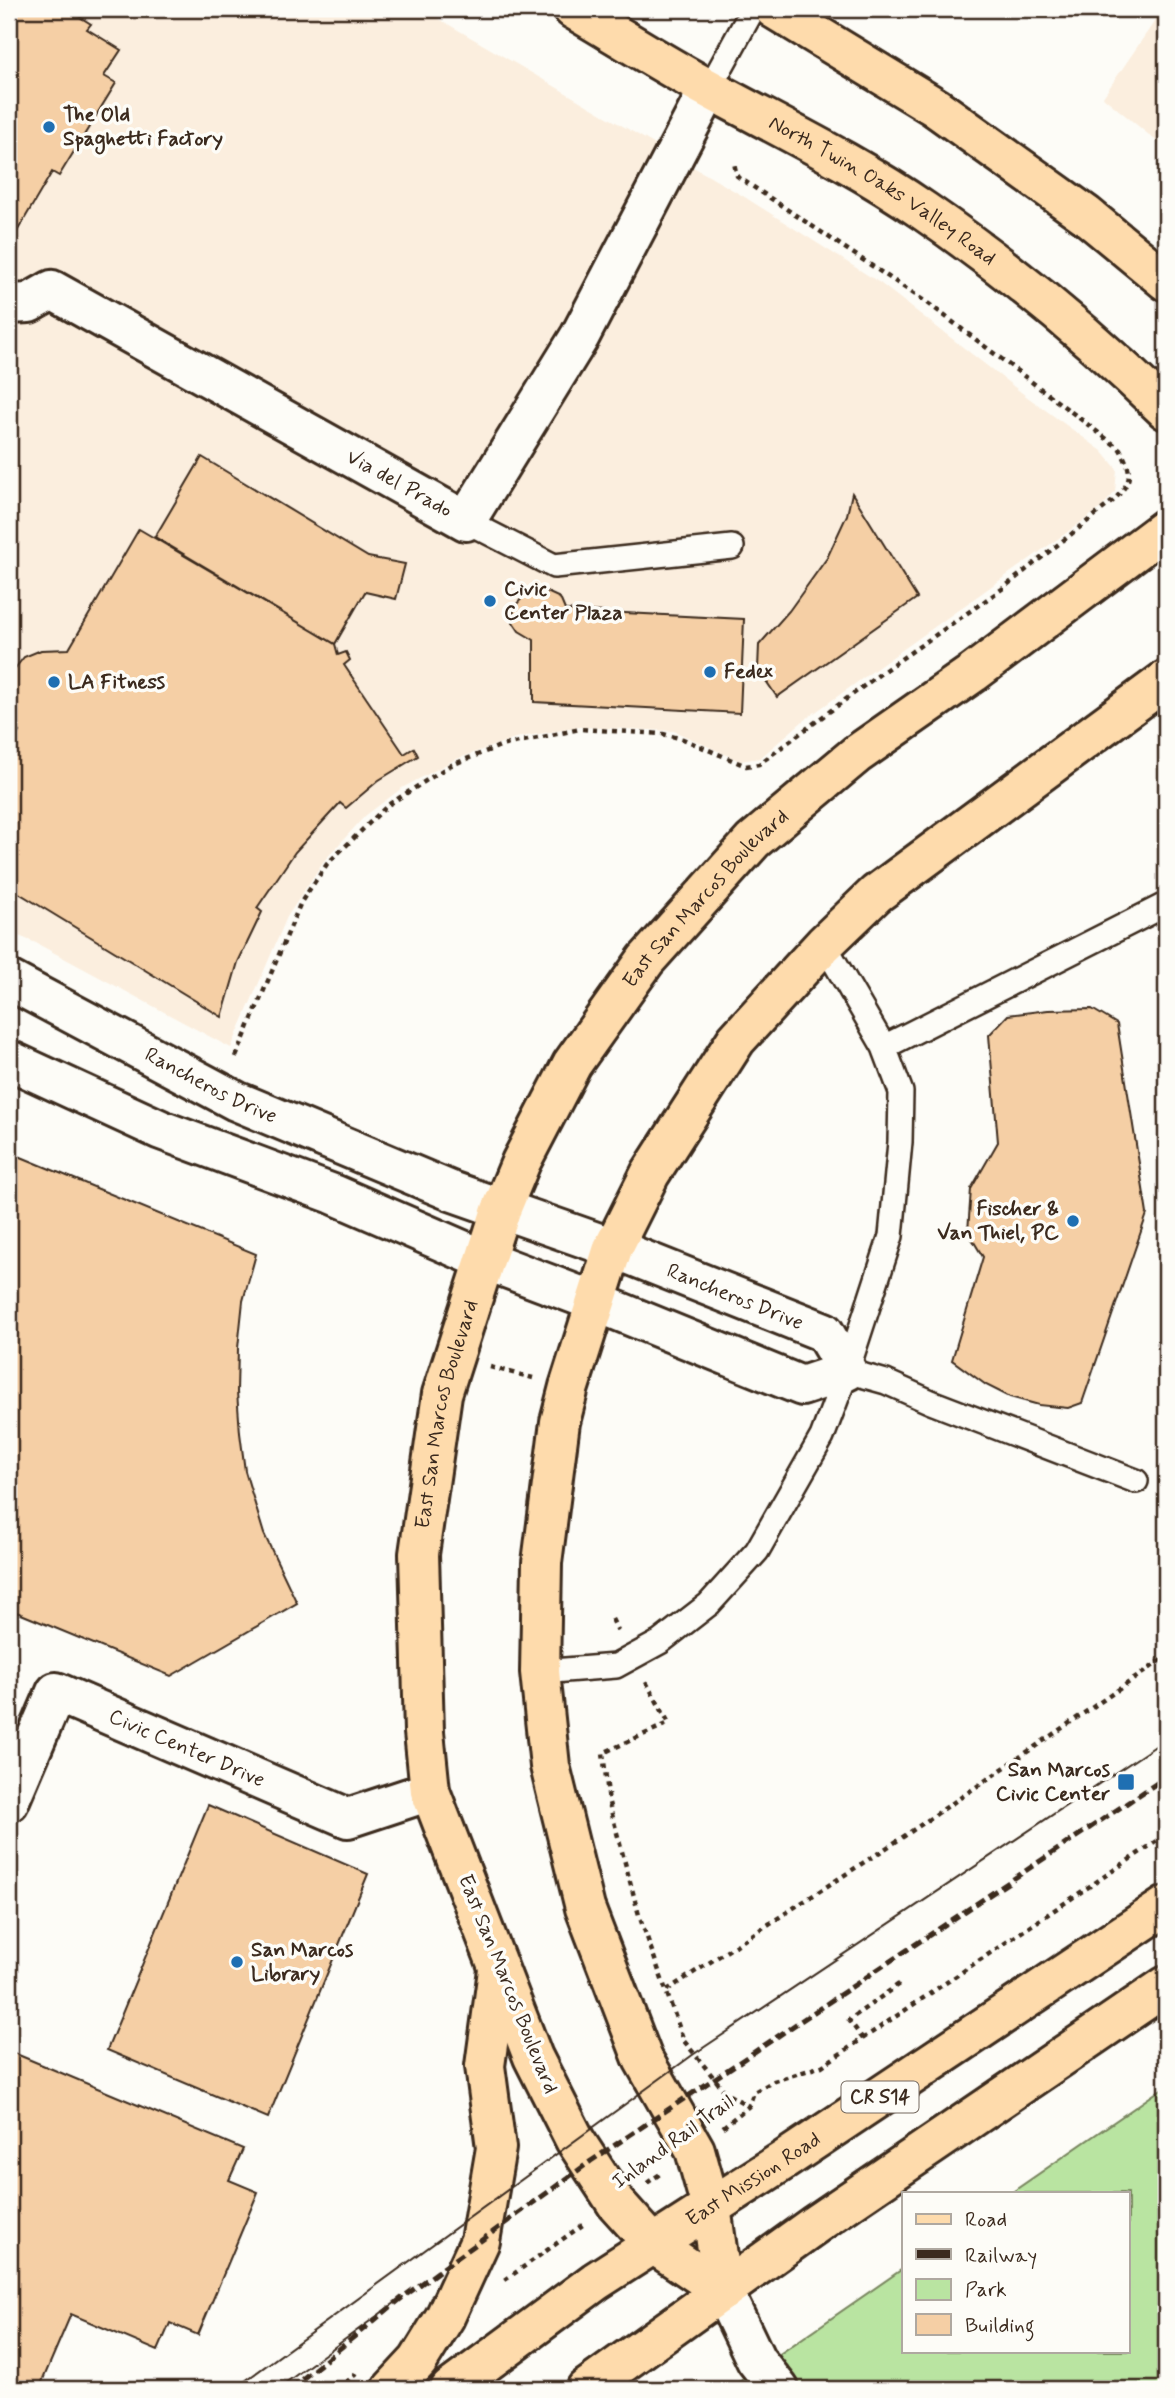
<svg xmlns="http://www.w3.org/2000/svg" width="1175" height="2398" font-family="Mynerve,sans-serif">
	<rect width="100%" height="100%" fill="#fdfcf7"/>
	<filter id="ink" filterUnits="userSpaceOnUse"><feTurbulence type="fractalNoise" baseFrequency=".0143" numOctaves="2"/><feDisplacementMap in="SourceGraphic" scale="14" xChannelSelector="R" yChannelSelector="G"/><feConvolveMatrix kernelMatrix="1 2 1 2 8 2 1 2 1" color-interpolation-filters="sRGB"/></filter>
	<g filter="url(#ink)">
		<!-- built -->
		<path fill="#fbeede" d="M9 9H422L743 196 880 283 1026 396 1102 451 1117 469 1115 492 1101 508 803 721 760 758 740 761 674 731 580 727 515 738 454 760 402 788 365 816 323 862 287 917 231 1048 36 943 9 932Z
			M1163 9H1166V149L1103 97Z"/>
		<!-- green -->
		<path fill="#b9e4a1" stroke="#7a8760" stroke-width="2" d="M1166 2086V2389H729L904 2268V2351H1128V2193H1011Z"/>
		<!-- building -->
		<path fill="#f5cfa5" stroke="#3b2a1e" stroke-width="2" d="M9 9H67L91 24 87 29 121 50 104 76 116 83 59 176 52 172 15 235 9 232Z
			M202 457 368 557 405 564 396 599 365 592 335 644 155 537Z
			M852 493 917 598 777 697 758 669 759 645 789 611 827 558 847 515Z
			M139 529 335 644 338 655 346 652 350 660 344 665 404 754 414 748 418 756 379 780 346 808 340 803 295 852 257 908 262 912 238 962 222 1017 9 887V749L19 732 9 722V676L24 657 41 650 69 649Z
			M536 591 547 592 560 598 565 610 744 619 740 713 534 702V640L519 631 513 622 514 607 524 596Z
			M1092 1009 1117 1024 1147 1214 1082 1403 1068 1408 1039 1405 1010 1397 986 1385 952 1360 983 1257 968 1232 971 1189 998 1142 989 1035 1008 1015 1048 1010Z
			M9 1152 256 1254 243 1301 238 1348 237 1392 240 1433 245 1471 264 1534 297 1603 171 1676 9 1609Z
			M208 1805 368 1874 268 2118 107 2050Z
			M9 2051 243 2149 229 2180 258 2192 198 2335 170 2323 158 2351 71 2314 39 2389H9Z"/>
		<g fill="none" stroke-linecap="round" stroke-linejoin="round">
			<!-- service casing -->
			<g stroke="#3b2a1e" stroke-width="28">
				<path id="service" d="M709 89 753 9
					M466 521 554 566 732 547
					M884 1047 1165 905
					M847 1371 886 1382 931 1402 1136 1481
					M540 1672 616 1666 660 1642 709 1604 757 1551 822 1437 847 1371 891 1236 900 1142 901 1092 884 1047 824 944"/>
			</g>
			<!-- minor casing -->
			<g stroke="#3b2a1e" stroke-width="44">
				<g id="minor">
					<path id="s1" d="M9 304 29 303 52 290 466 521 580 336 709 89"/>
					<path id="s2" d="M9 1802 56 1692 348 1818 430 1791"/>
				</g>
			</g>
			<!-- tertiary casing -->
			<g stroke="#3b2a1e" stroke-width="44">
				<path id="tertiary" d="M596 1302 802 1386 847 1371 824 1332 613 1248"/>
			</g>
			<!-- secondary casing -->
			<g stroke="#3b2a1e" stroke-width="44">
				<g id="secondary">
					<path id="s3" d="M9 980 236 1101 451 1191 613 1248"/>
					<path d="M9 1060 161 1130 333 1194 485 1260 596 1302"/>
					<path d="M723 2291 756 2360 779 2389"/>
				</g>
			</g>
			<!-- primary casing -->
			<g stroke="#3b2a1e" stroke-width="44">
				<g id="primary">
					<path id="s4" d="M573 9C619 36 664 65 711 90 783 129 856 164 924 211 1010 270 1091 337 1166 410"/>
					<path d="M774 9 935 107 1086 215 1166 281"/>
					<path id="s5" d="M723 2291 653 2244 616 2203 575 2140 533 2057 430 1791 424 1732 419 1554 442 1394 501 1210 521 1162 572 1064 646 960 753 841 857 754 973 673 1166 528"/>
					<path d="M723 2291 711 2207 695 2150 643 2059 585 1908 550 1766 540 1672 542 1563 560 1422 569 1387 613 1248 650 1174 736 1040 824 944 876 894 1166 680"/>
					<path d="M392 2389 418 2361 445 2317 480 2241 496 2148 485 2066 498 1970"/>
					<path id="s6" d="M450 2389 596 2281 786 2159 1166 1906"/>
					<path d="M586 2389 816 2224 1166 1986"/>
				</g>
			</g>
			<!-- path -->
			<path stroke="#3b2a1e" stroke-width="4.5" stroke-dasharray="5 5" stroke-linecap="butt" d="M236 1057 301 902 327 864 388 805 449 766 500 746 580 729 663 734 683 739 746 766 759 764 888 668 1002 589 1113 501C1133 480 1133 474 1120 449L929 304 737 176 734 163
				M490 1367 533 1378
				M612 1619 618 1631
				M646 1682 669 1723 603 1753 609 1803 639 1915 684 2041 727 2094 749 2106
				M667 1990 900 1839 1166 1657
				M863 2039 849 2020 899 1984
				M723 2127 749 2106 754 2092 774 2081 822 2066 1166 1835
				M647 2183 663 2172
				M505 2280 584 2224
				M338 2389 356 2374"/>
			<!-- service -->
			<use href="#service" stroke="#fdfcf7" stroke-width="23"/>
			<!-- minor -->
			<use href="#minor" stroke="#fdfcf7" stroke-width="38"/>
			<!-- tertiary -->
			<use href="#tertiary" stroke="#fdfcf7" stroke-width="38"/>
			<!-- secondary -->
			<use href="#secondary" stroke="#fdfcf7" stroke-width="38"/>
			<!-- primary -->
			<use href="#primary" stroke="#fedbac" stroke-width="38"/>
			<!-- tram -->
			<path stroke="#3b2a1e" stroke-width="2" d="M234 2389 694 2054 1166 1739
				M277 2389 403 2297"/>
			<!-- rail -->
			<path stroke="#3b2a1e" stroke-width="5" stroke-dasharray="10 5" stroke-linecap="butt" d="M290 2389 403 2297 591 2161 1166 1777"/>
		</g>
	</g>
	<!-- markers -->
	<g fill="#1f6fb2" stroke="#fdfcf7" stroke-width="2.5">
		<circle cx="49" cy="127" r="7"/>
		<circle cx="490" cy="601" r="7"/>
		<circle cx="710" cy="672" r="7"/>
		<circle cx="54" cy="682" r="7"/>
		<circle cx="1073" cy="1221" r="7"/>
		<rect x="1117" y="1773" width="18" height="18" rx="3.5"/>
		<circle cx="237" cy="1962" r="7"/>
	</g>
	<g text-anchor="middle" dominant-baseline="central" stroke-width="7" stroke-linejoin="round" paint-order="stroke">
		<!-- shield labels -->
		<rect fill="#fdfcf7" stroke="#75695f" stroke-width="2" x="841.5" y="2081.5" width="77" height="31" rx="5"/>
		<g font-size="19" font-weight="bold" fill="#3b2a1e">
			<text x="880" y="2097">CR S14</text>
		</g>
		<!-- poi labels -->
		<g font-size="21" font-weight="bold" fill="#3b2a1e" stroke="#fdfcf7" text-anchor="start">
			<text x="63" y="115">The Old<tspan x="63" dy="24">Spaghetti Factory</tspan></text>
			<text x="504" y="589">Civic<tspan x="504" dy="24">Center Plaza</tspan></text>
			<text x="724" y="672">Fedex</text>
			<text x="68" y="682">LA Fitness</text>
			<text x="1059" y="1209" text-anchor="end">Fischer &amp;<tspan x="1059" dy="24">Van Thiel, PC</tspan></text>
			<text x="1110" y="1770" text-anchor="end">San Marcos<tspan x="1110" dy="24">Civic Center</tspan></text>
			<text x="251" y="1950">San Marcos<tspan x="251" dy="24">Library</tspan></text>
		</g>
		<!-- street labels -->
		<g font-size="21" fill="#3b2a1e" stroke="#fdfcf7">
			<text stroke="none"><textPath href="#s4" startOffset="359">North Twin Oaks Valley Road</textPath></text>
			<text stroke="none"><textPath href="#s1" startOffset="444">Via del Prado</textPath></text>
			<text stroke="none"><textPath href="#s5" startOffset="1561">East San Marcos Boulevard</textPath></text>
			<text stroke="none"><textPath href="#s3" startOffset="228">Rancheros Drive</textPath></text>
			<text transform="translate(735 1297) rotate(22)">Rancheros Drive</text>
			<text stroke="none"><textPath href="#s5" startOffset="973">East San Marcos Boulevard</textPath></text>
			<text stroke="none"><textPath href="#s2" startOffset="262">Civic Center Drive</textPath></text>
			<text transform="translate(508 1984) rotate(68)">East San Marcos Boulevard</text>
			<text transform="translate(673 2142) rotate(-36)">Inland Rail Trail</text>
			<text stroke="none"><textPath href="#s6" startOffset="369">East Mission Road</textPath></text>
		</g>
	</g>
	<!-- margin -->
	<rect width="1175" height="2398" fill="none" stroke="#fdfcf7" stroke-width="35"/>
	<rect x="18" y="18" width="1140" height="2363" fill="none" stroke="#3b2a1e" stroke-width="2.5" filter="url(#ink)"/>
	<!-- legend -->
	<rect x="902" y="2192" width="228" height="161" fill="#fdfcf7" stroke="#afa8a0" stroke-width="2"/>
	<rect x="916" y="2214" width="35" height="10" fill="#fedbac" stroke="#afa8a0" stroke-width="2"/>
	<text x="965" y="2226" font-size="21" fill="#3b2a1e">Road</text>
	<rect x="916" y="2249" width="35" height="10" fill="#3b2a1e" stroke="#afa8a0" stroke-width="2"/>
	<text x="965" y="2262" font-size="21" fill="#3b2a1e">Railway</text>
	<rect x="916" y="2279" width="35" height="21" fill="#b9e4a1" stroke="#afa8a0" stroke-width="2"/>
	<text x="965" y="2296" font-size="21" fill="#3b2a1e">Park</text>
	<rect x="916" y="2314" width="35" height="21" fill="#f5cfa5" stroke="#afa8a0" stroke-width="2"/>
	<text x="965" y="2332" font-size="21" fill="#3b2a1e">Building</text>
</svg>
